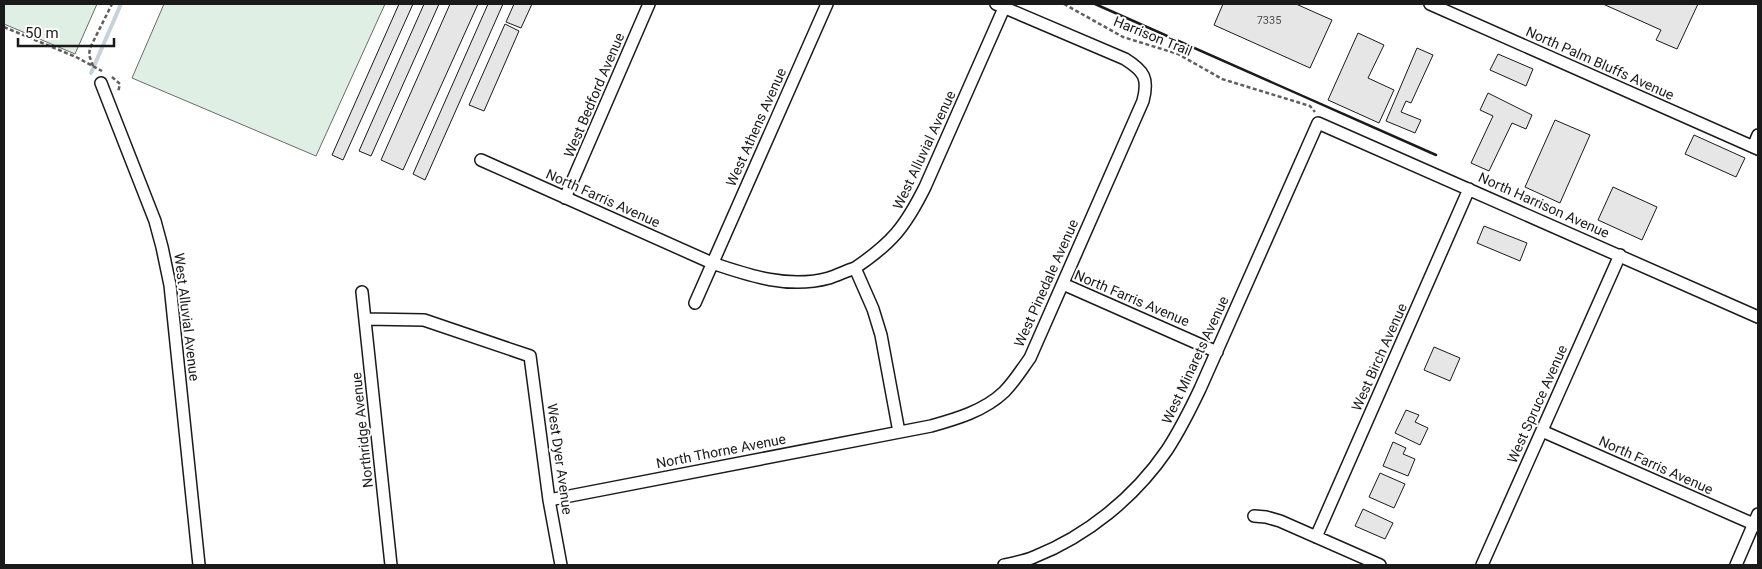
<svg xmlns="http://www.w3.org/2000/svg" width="1762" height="569" font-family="Roboto,sans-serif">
	<rect width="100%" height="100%" fill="#fff"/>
	<!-- green -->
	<path fill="#e0efe3" stroke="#6a6a6a" d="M4 4H97L75 54 4 24Z
		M164 4H385L316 156 132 78Z"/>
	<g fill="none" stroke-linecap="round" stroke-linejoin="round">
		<!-- stream -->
		<path stroke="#c6d2dc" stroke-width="4" d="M91 73 121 4"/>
	</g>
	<!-- building -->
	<path fill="#e6e6e6" stroke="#1a1a1a" d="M399 4H413L343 160 332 155Z
		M424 4H439L371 156 359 151Z
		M450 4H478L403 170 381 160Z
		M488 4H503L425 180 413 174Z
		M514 4H532L521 28 506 22Z
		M1223 4H1296L1332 20 1310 68 1214 25Z
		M1603 4H1698L1677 49 1656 40 1661 30Z
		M505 24 519 31 484 111 469 105Z
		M1358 33 1384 45 1368 78 1394 90 1379 123 1328 100Z
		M1417 48 1433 55 1411 103 1406 101 1401 112 1421 120 1415 133 1386 121Z
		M1498 54 1533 69 1526 86 1490 70Z
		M1488 93 1532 115 1526 129 1512 123 1489 171 1471 163 1493 116 1480 110Z
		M1555 120 1590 135 1560 203 1525 187Z
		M1694 135 1745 158 1736 177 1685 154Z
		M1613 187 1657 207 1642 240 1598 220Z
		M1484 226 1527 243 1520 261 1477 243Z
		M1434 347 1460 358 1450 381 1424 370Z
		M1406 410 1419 415 1415 422 1428 428 1420 445 1395 433Z
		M1393 442 1406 448 1403 454 1415 459 1408 476 1383 466Z
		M1380 473 1405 484 1394 508 1369 497Z
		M1363 509 1393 523 1385 539 1355 526Z"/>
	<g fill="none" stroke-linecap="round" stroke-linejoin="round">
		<!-- street casing -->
		<g stroke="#1a1a1a" stroke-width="14">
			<path id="street" d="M1430 4 1758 149
				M101 83 155 221 162 247 170 285 199 565
				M1753 147 1758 135
				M481 160 712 263C750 276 789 289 829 278 838 275 846 271 855 268
				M565 198 649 4
				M1063 284 1217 352
				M362 292 391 565
				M695 303 827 4
				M366 319 424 320 530 356 549 500 561 565
				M1542 431 1758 526
				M899 432 881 335 873 309 855 268C892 243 905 227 925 187L1004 8
				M549 500 931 426C956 419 984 411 1004 392 1014 382 1022 369 1030 358L1143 101C1149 78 1144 71 1125 59L996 4
				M1254 516 1266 517 1280 521 1380 565
				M1316 537 1469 189
				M1004 565C1014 563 1025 561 1034 557 1087 536 1135 497 1167 450 1180 430 1190 410 1200 389L1318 123 1758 317
				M1482 565 1620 255
				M1736 565 1758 514"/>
		</g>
		<!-- path -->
		<path stroke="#5f5f5f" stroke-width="2.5" stroke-dasharray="4 2.5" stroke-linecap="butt" d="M1064 4 1123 37 1178 54 1222 79 1310 106 1315 112
			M4 27 76 57 102 71
			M93 66 89 55 90 48 112 4
			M112 77 120 84 118 92"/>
		<!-- street -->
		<use href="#street" stroke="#fff" stroke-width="11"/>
		<!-- wall -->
		<path stroke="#1a1a1a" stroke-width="2.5" d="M1095 4 1436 155"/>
	</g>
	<g text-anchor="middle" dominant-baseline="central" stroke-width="4" stroke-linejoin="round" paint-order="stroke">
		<!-- number labels -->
		<g font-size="11" fill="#4d4d4d">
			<text x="1269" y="20">7335</text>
		</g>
		<!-- street labels -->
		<g font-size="14" fill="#1a1a1a" stroke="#fff">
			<text transform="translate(1153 36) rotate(22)">Harrison Trail</text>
			<text transform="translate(1600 63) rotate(24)">North Palm Bluffs Avenue</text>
			<text transform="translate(594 95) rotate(-67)">West Bedford Avenue</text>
			<text transform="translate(756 127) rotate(-66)">West Athens Avenue</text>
			<text transform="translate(924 150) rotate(-65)">West Alluvial Avenue</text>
			<text transform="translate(603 198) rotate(24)">North Farris Avenue</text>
			<text transform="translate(1544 205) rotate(24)">North Harrison Avenue</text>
			<text transform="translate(1046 283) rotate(-66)">West Pinedale Avenue</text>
			<text transform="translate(1132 298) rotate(23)">North Farris Avenue</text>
			<text transform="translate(187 317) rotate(83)">West Alluvial Avenue</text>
			<text transform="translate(1379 357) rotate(-66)">West Birch Avenue</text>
			<text transform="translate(1195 360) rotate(-65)">West Minarets Avenue</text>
			<text transform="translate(1537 404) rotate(-66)">West Spruce Avenue</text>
			<text transform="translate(362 430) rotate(-96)">Northridge Avenue</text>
			<text transform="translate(721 451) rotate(-11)">North Thorne Avenue</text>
			<text transform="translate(560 459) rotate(82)">West Dyer Avenue</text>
			<text transform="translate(1656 465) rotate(24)">North Farris Avenue</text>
		</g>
	</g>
	<!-- border -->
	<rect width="1762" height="569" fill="none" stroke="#1a1a1a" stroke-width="10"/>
	<!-- scale -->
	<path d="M18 38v8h96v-8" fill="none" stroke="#1a1a1a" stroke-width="2.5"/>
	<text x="25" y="38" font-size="15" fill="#1a1a1a" stroke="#ffffff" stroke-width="4" paint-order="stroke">50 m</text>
</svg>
